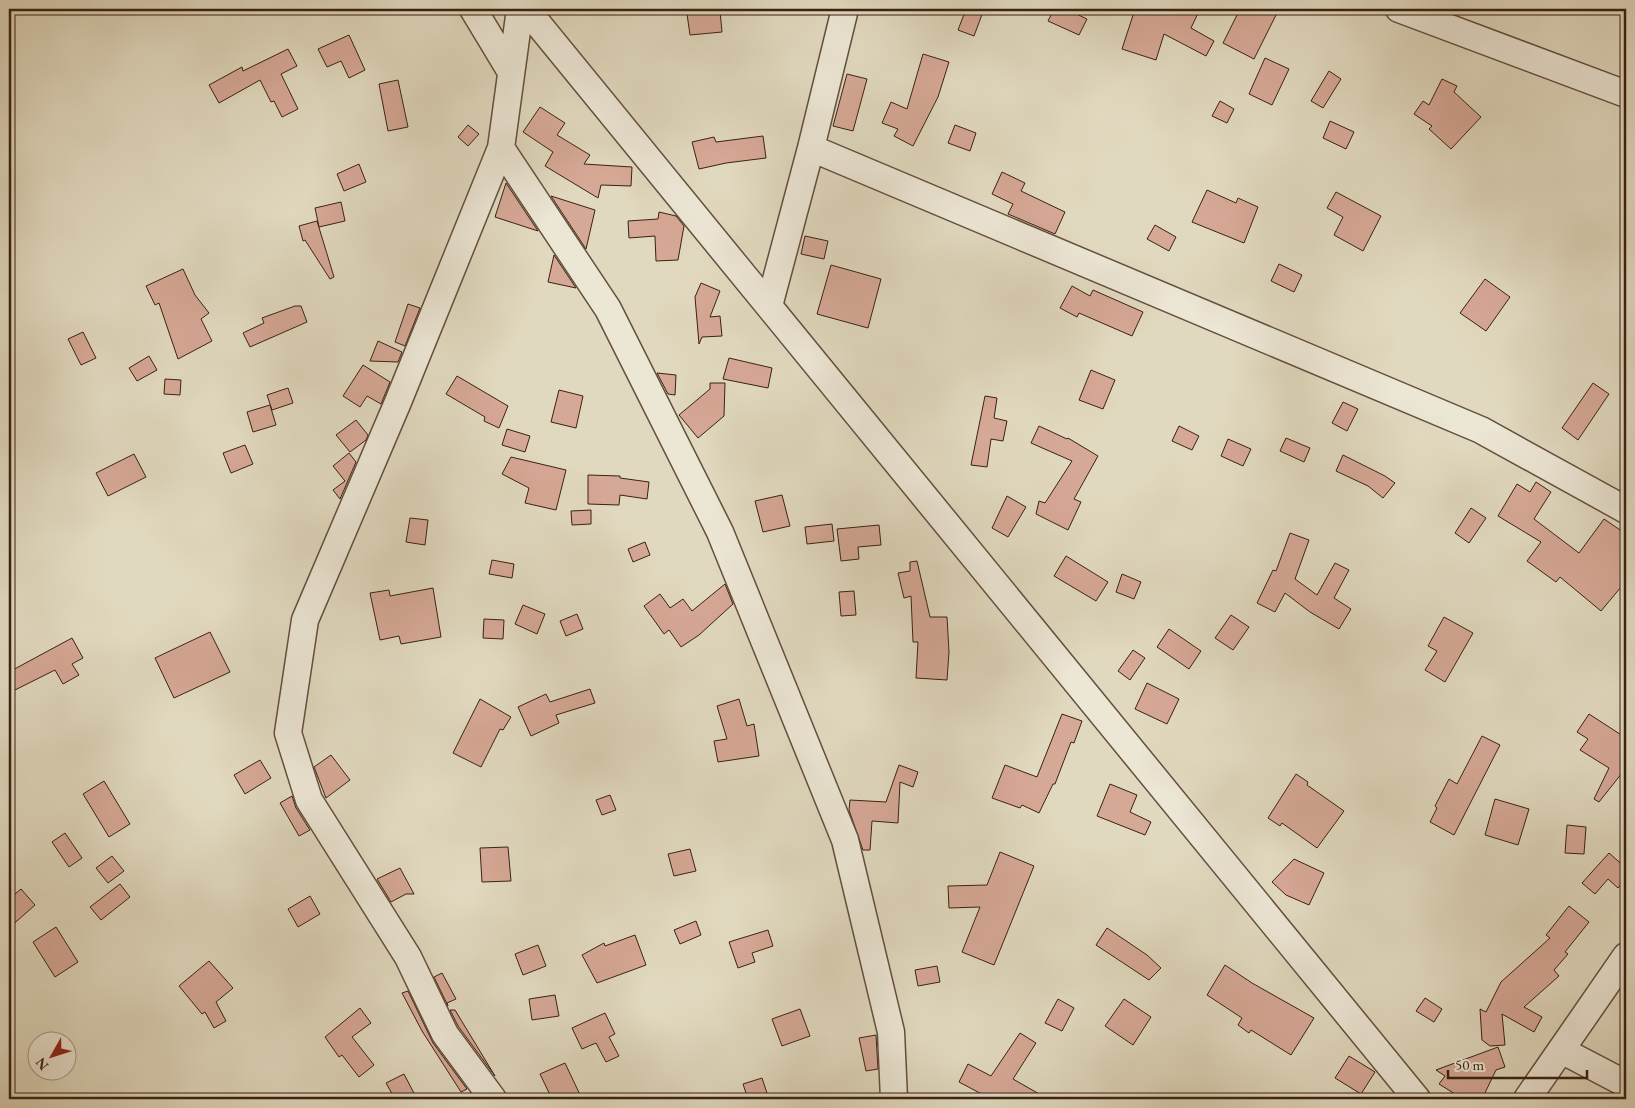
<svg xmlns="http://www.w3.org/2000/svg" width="1635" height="1108" font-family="'EB Garamond',serif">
	<rect width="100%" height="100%" fill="#e1d9bf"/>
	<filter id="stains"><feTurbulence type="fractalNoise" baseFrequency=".004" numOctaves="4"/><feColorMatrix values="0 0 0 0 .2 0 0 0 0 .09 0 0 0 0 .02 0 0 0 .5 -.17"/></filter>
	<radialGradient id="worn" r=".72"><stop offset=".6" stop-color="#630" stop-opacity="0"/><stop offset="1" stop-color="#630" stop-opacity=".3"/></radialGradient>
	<!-- building -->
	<path fill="#d6a896" stroke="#392113" d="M966 9H984L974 36 958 30Z
		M1054 9H1066L1087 19 1079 35 1048 21Z
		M1135 9H1200L1191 28 1214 41 1206 56 1164 34 1156 60 1122 49Z
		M1240 9H1279L1254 59 1223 43Z
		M720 11 722 32 690 35 687 14Z
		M349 35 365 70 349 78 341 61 327 67 318 49Z
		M288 49 297 66 281 74 298 109 282 117 274 101 271 102 260 80 219 103 209 85 242 67 243 71Z
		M923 54 949 62 938 97 913 146 894 136 898 129 882 123 891 102 907 109Z
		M1265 58 1289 69 1272 105 1249 94Z
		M1329 71 1341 79 1323 108 1311 101Z
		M847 74 867 79 853 131 833 126Z
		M1442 79 1457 86 1454 92 1481 117 1451 149 1429 129 1432 126 1414 114 1423 101 1429 105Z
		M398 80 408 127 388 131 379 84Z
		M1220 101 1234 109 1227 123 1212 116Z
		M540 107 565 123 557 135 590 155 584 164 632 167 631 186 601 185 598 198 545 166 553 152 523 132Z
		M1330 121 1354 132 1346 149 1323 138Z
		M468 125 479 134 468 146 458 137Z
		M955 125 976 133 970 151 948 143Z
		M763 136 766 158 726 163 699 169 692 142 714 137 716 142Z
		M359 164 366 182 344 191 337 174Z
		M1002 172 1025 183 1021 191 1065 212 1055 234 1008 214 1013 204 992 194Z
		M506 183 538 231 495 217Z
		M1207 190 1236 203 1238 198 1258 207 1244 243 1192 222Z
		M1336 192 1381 216 1363 251 1334 235 1343 217 1327 208Z
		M551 196 595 210 586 249Z
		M341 202 345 221 319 227 315 208Z
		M659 212 676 216 684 226 678 260 656 261 655 236 629 238 628 221 658 219Z
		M317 221 334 277 330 279 305 240 303 241 299 226Z
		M1155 225 1176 237 1169 251 1147 239Z
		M805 236 828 241 824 259 801 254Z
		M554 255 576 288 548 282Z
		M1279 264 1302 275 1294 292 1271 281Z
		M831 265 881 279 868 328 817 314Z
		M183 269 195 295 209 313 201 319 212 341 178 359 159 303 155 305 146 286Z
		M1485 279 1510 297 1486 331 1460 313Z
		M701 283 720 291 710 317 720 316 722 336 702 337 699 344 695 297Z
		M1072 286 1090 296 1093 290 1143 312 1132 336 1079 313 1077 317 1060 308Z
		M408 304 420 308 405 346 395 342Z
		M295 306H301L307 322 250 347 243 333 264 323 262 318Z
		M83 332 96 358 81 365 68 339Z
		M378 341 402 352 398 362 370 361Z
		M149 356 157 370 137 381 129 368Z
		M729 358 772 368 768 388 723 379Z
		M363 365 390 382 381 404 367 396 360 407 343 396Z
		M1091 370 1115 380 1103 409 1079 400Z
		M657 373 676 375 675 395 668 394Z
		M457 376 508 406 499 428 484 421 485 417 446 394Z
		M165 379 181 380 180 395 164 394Z
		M710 383H725L724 416 698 438 679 415 710 389Z
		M1593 383 1609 394 1578 440 1562 428Z
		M288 388 293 403 272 410 267 395Z
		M559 390 583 396 576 428 551 422Z
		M985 396 997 398 994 418 1007 421 1003 441 991 439 987 467 971 465Z
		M1343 402 1358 409 1347 431 1332 423Z
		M270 405 276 425 253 432 247 412Z
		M356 420 368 435 366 440 350 452 336 435Z
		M1039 426 1067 439 1068 438 1098 456 1074 499 1081 502 1068 530 1036 514 1039 501 1045 503 1072 461 1031 443Z
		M1179 426 1199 436 1192 450 1172 441Z
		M507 429 530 436 525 452 502 445Z
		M1286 438 1310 448 1304 462 1280 451Z
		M1228 439 1251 449 1243 466 1221 456Z
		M245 445 253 464 231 473 223 453Z
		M349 453 356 462 340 499 333 490 345 481 333 466Z
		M134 454 146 477 108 496 96 473Z
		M1343 455 1385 476 1395 483 1383 498 1368 486 1336 471Z
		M511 457 566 470 556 510 525 503 529 488 502 474Z
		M588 475 620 476V478L649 482 647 499 620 495 619 505 588 504Z
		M1536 482 1551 492 1534 519 1579 553 1604 519 1626 534V581L1601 611 1560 577 1556 582 1527 561 1541 542 1498 516 1517 484 1530 492Z
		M782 495 790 526 763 532 755 501Z
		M1007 496 1026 507 1008 537 992 528Z
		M1471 508 1486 518 1469 543 1455 533Z
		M591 510V524L572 525 571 511Z
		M410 518 428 520 425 545 406 542Z
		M832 524 834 541 807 544 805 527Z
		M879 525 881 545 858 547 859 559 841 561 837 529Z
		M1290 533 1309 540 1295 579 1317 595 1335 563 1349 570 1334 598 1351 609 1339 629 1310 612 1285 593 1275 612 1257 603 1273 570 1276 571Z
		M645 542 650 555 633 562 628 549Z
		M1066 556 1108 582 1096 601 1054 576Z
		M492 560 514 564 512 578 489 574Z
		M917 561 930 617H947L949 652 947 680 916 678 918 642H913L911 596 904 598 898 573 910 571V562Z
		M1122 574 1141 582 1134 599 1116 592Z
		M725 584 733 604 699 635 681 647 669 630 664 634 644 606 660 594 670 608 683 599 692 611Z
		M433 588 441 637 401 644 399 636 380 640 370 593 389 590 390 596Z
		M854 591 856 615 841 616 839 592Z
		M523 605 545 614 537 634 515 624Z
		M577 614 583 629 566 636 560 621Z
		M1231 615 1249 627 1233 650 1215 638Z
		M1444 617 1473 633 1445 682 1425 670 1437 651 1428 646Z
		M484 619 504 620 503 639 483 638Z
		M1169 629 1201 651 1189 669 1157 647Z
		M210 632 230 672 174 698 155 658Z
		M72 638 83 658 72 664 79 675 63 684 55 670 9 693V672Z
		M1133 650 1145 658 1130 680 1118 671Z
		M1147 683 1179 699 1167 724 1135 709Z
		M590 689 595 703 556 715 559 723 531 736 518 707 546 694 550 702Z
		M480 699 511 717 503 730 500 729 481 767 453 753Z
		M739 699 747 726 754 724 759 756 718 762 714 741 727 739 717 706Z
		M1062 714 1082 721 1074 743 1071 742 1055 784H1053L1039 813 1022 805 1020 808 992 798 1005 765 1037 777Z
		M1589 714 1626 738V768L1599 802 1594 799 1609 768 1580 750 1588 739 1577 732Z
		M1482 736 1500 745 1454 835 1430 822 1437 808 1435 806 1449 779 1457 784Z
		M331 755 350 780 326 798 314 767Z
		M260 760 271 778 245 794 234 775Z
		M899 765 918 772 913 787 900 782 898 823 872 821 870 850H863L849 810 850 800 886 802Z
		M1296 774 1308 782 1307 785 1344 811 1317 848 1282 823 1280 826 1268 818Z
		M104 781 130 824 109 837 83 794Z
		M1110 784 1137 795 1130 812 1151 822 1145 835 1097 816Z
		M610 795 616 810 602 815 596 800Z
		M292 796 296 808 310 830 299 836 280 803Z
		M1495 799 1529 809 1518 845 1485 835Z
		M1567 825 1586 827 1584 854 1565 853Z
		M65 833 82 858 69 867 52 842Z
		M508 847 511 881 482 882 480 848Z
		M690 849 696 871 674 876 668 854Z
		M1000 852 1034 866 994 965 962 952 980 907 949 908 948 886 987 885Z
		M1609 853 1626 868V878L1618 888 1608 879 1595 894 1582 883Z
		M112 856 124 871 108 883 96 868Z
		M1294 859 1324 873 1309 905 1286 895 1272 882Z
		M400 868 414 894H406L391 902 377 879Z
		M120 884 130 897 101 920 90 907Z
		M21 889 35 905 9 928V899Z
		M310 896 320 914 298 927 288 909Z
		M1569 906 1589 922 1565 952 1568 954 1554 970 1559 976 1524 1007 1542 1017 1534 1032 1502 1014 1505 1045 1490 1046 1482 1040 1480 1009 1486 1012 1501 982 1550 938 1546 935Z
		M696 921 701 935 680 944 674 930Z
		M56 927 78 962 55 977 33 942Z
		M1107 928 1147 955 1161 968 1149 980 1096 945Z
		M768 930 773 946 752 953 755 962 738 968 729 942Z
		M635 935 646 965 597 983 582 955 604 943 605 946Z
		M538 945 546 966 523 975 515 954Z
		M209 961 233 988 216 1002 226 1021 214 1028 205 1012 202 1014 179 986Z
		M1225 965 1252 983 1314 1018 1291 1055 1251 1030 1249 1033 1238 1025 1242 1018 1207 995Z
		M937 966 940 982 918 986 915 970Z
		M442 973 456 999 447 1003 448 1006 434 977Z
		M408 991 433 1043 467 1089 461 1092 422 1031 402 993Z
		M555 995 559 1016 532 1020 529 999Z
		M1425 998 1442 1009 1434 1022 1416 1011Z
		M1058 999 1074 1008 1062 1031 1045 1023Z
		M1124 999 1151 1017 1133 1045 1105 1026Z
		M360 1008 371 1023 352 1037 374 1065 359 1077 342 1055 339 1057 325 1037Z
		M800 1009 810 1036 782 1046 772 1019Z
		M450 1010H455L495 1076 458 1026Z
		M605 1013 615 1034 609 1037 619 1056 606 1062 596 1043 582 1049 572 1028Z
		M1020 1033 1036 1043 1013 1079 1048 1099H991L959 1082 968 1064 991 1076Z
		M876 1035 878 1069 866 1071 859 1038Z
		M1498 1047 1505 1067 1496 1070 1482 1099H1463L1439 1084 1445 1076 1436 1070Z
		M1349 1056 1375 1072 1361 1094 1335 1078Z
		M565 1063 582 1099H552L540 1074Z
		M404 1074 417 1099H395L386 1083Z
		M762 1078 769 1099H748L743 1084Z"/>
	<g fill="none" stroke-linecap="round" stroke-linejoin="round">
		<!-- minor casing -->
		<g stroke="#634f3e" stroke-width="29">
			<path id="minor" d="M473 9 511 72
				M526 9 1417 1099
				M1399 9 1626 94
				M501 148 608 309 720 532 845 840 891 1032 894 1099
				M811 148 1481 430 1626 510
				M769 306 811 148 845 9
				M1561 1050 1626 1084
				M493 1099 445 1034 408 957 309 800 288 733 305 620 398 402 501 148 520 9
				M1527 1099 1626 956"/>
		</g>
		<!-- minor -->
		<use href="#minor" stroke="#ece6d5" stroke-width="26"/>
	</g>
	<!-- margin -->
	<rect width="1635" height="1108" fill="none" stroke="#e1d9bf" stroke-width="30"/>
	<rect x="10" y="10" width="1615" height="1088" fill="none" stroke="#392113" stroke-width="2.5"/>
	<rect x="15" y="15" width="1605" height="1078" fill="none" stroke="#392113"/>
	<!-- north arrow -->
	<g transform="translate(52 1056) rotate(231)"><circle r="24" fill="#ece6d5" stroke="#a49787"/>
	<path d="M0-4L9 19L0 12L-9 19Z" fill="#8f2418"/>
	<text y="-8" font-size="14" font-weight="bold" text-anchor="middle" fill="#392113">N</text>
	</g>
	<!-- scale -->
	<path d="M1448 1070v8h139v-8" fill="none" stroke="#392113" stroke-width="2.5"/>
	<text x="1455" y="1070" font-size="15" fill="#392113" stroke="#ece6d5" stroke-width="4" paint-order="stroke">50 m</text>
	<rect width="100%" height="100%" filter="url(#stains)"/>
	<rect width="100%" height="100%" fill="url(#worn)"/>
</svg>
